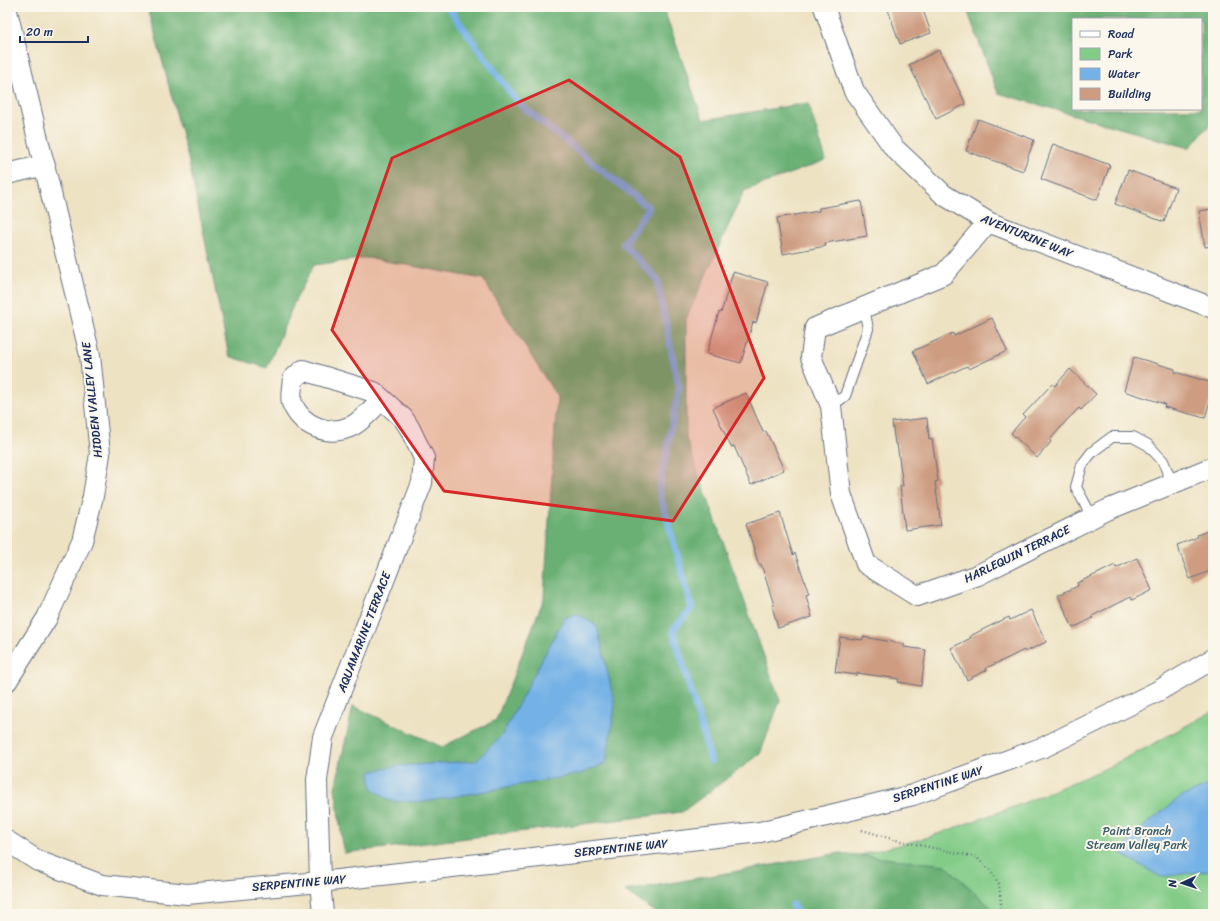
<svg xmlns="http://www.w3.org/2000/svg" width="1220" height="921" font-family="Sriracha,sans-serif">
	<rect width="100%" height="100%" fill="#fbf7ec"/>
	<filter id="ink" filterUnits="userSpaceOnUse"><feTurbulence type="fractalNoise" baseFrequency=".025" numOctaves="2"/><feDisplacementMap in="SourceGraphic" scale="8" xChannelSelector="R" yChannelSelector="G"/><feConvolveMatrix kernelMatrix="1 2 1 2 8 2 1 2 1" color-interpolation-filters="sRGB"/></filter>
	<filter id="wash" filterUnits="userSpaceOnUse"><feTurbulence type="fractalNoise" baseFrequency=".012" numOctaves="4" result="noise"/><feDisplacementMap in="SourceGraphic" scale="16" xChannelSelector="R" yChannelSelector="G"/><feGaussianBlur stdDeviation="0.9" result="paint"/><feColorMatrix in="noise" values="0 0 0 0 0 0 0 0 0 0 0 0 0 0 0 0 0 1.4 0 .05"/><feComposite in="paint" operator="in"/></filter>
	<g filter="url(#wash)">
		<rect width="100%" height="100%" fill="#ede2c2"/>
		<!-- green -->
		<path fill="#83cc88" stroke="#4f7e73" d="M1213 711V914H750L838 861 929 837 1016 806 1102 770 1144 749Z"/>
		<!-- forest -->
		<path fill="#6ab074" stroke="#427069" fill-rule="evenodd" d="M148 7H663L703 120 808 103 826 160 744 191 686 319V438L780 701 760 754 682 812 344 853 335 788 353 706 442 747 496 720 544 598 557 397 483 279 368 258 314 265 294 303 267 368 229 356 188 158Z
			M966 7H1213V121L1189 148 998 93ZM1073 19H1201V109H1073Z
			M840 853 945 865 998 914H658L625 891Z"/>
		<!-- water -->
		<path fill="#73b1e6" stroke="#4770a2" d="M578 614 597 626 615 705 606 763 580 774 424 802 390 801 372 788 370 772 396 766 476 761 502 735 564 618Z
			M1213 783V870L1161 877 1121 854 1133 835 1179 798Z"/>
		<g fill="none" stroke-linecap="round" stroke-linejoin="round">
			<!-- stream -->
			<path stroke="#73b1e6" stroke-width="7" d="M448 7 518 103 649 208 623 244 657 279 679 389 659 490 692 608 673 630 711 761
				M792 905 798 914"/>
		</g>
		<g id="blocks">
			<!-- building -->
			<path fill="#cd9c81" d="M887 7H922L931 33 900 44Z
				M939 50 966 104 936 119 909 65Z
				M978 119 1034 140 1023 171 966 151Z
				M1053 144 1110 165 1097 200 1041 179Z
				M1128 170 1176 188 1164 222 1115 204Z
				M861 201 867 236 825 243 826 246 783 254 777 218 819 211V208Z
				M1213 209V246L1205 247 1199 211Z
				M733 272 768 282 756 323 753 322 741 363 707 354 719 312 721 313Z
				M992 318 1007 351 969 369 967 366 928 384 913 351 953 333 954 336Z
				M1134 357 1175 369V372L1213 383V391L1205 418 1164 407 1165 404 1124 391Z
				M1070 369 1096 394 1081 410 1079 408 1066 421 1050 440 1051 442 1037 458 1011 433 1025 417 1023 415 1040 397 1052 384 1055 386Z
				M746 393 763 432 766 431 784 470 751 485 734 446 731 447 713 408Z
				M927 418 929 440 932 439 938 481 935 482 941 525 905 530 900 486H903L897 444H895L892 422Z
				M780 513 793 555 795 553 809 594 806 595 812 617 778 628 772 606 774 605 761 564 759 565 746 524Z
				M1213 529V567L1209 569 1210 571 1190 579 1177 545 1198 537 1197 535Z
				M1137 558 1152 590 1132 600 1130 597 1092 616 1093 618 1073 628 1058 595 1078 586 1077 583 1099 573 1115 565 1116 568Z
				M1031 610 1046 642 1025 652 1024 650 1008 658 986 668 987 670 967 680 951 648 971 638 970 636 992 625 1009 617 1010 620Z
				M840 637 862 640 863 637 904 644V647L926 650 921 686 898 682 899 679 857 673V675L835 672Z"/>
		</g>
	</g>
	<g filter="url(#ink)">
		<use href="#blocks" fill-opacity="0" stroke="#646e81" stroke-width="1"/>
		<g fill="none" stroke-linecap="round" stroke-linejoin="round">
			<!-- lane casing -->
			<g stroke="#646e81" stroke-width="12">
				<path id="lane" d="M831 406 845 396 868 329 864 308
					M1092 517 1076 487 1082 465 1092 452 1112 437H1133L1148 445 1163 461 1172 483"/>
			</g>
			<!-- street casing -->
			<g stroke="#646e81" stroke-width="22">
				<path id="street" d="M824 7 854 91 894 148 944 195 988 222 1213 308
					M7 11 90 355 100 454 93 496 82 541 47 618 7 681
					M7 174 45 165
					M988 222 944 274 815 328 811 357 831 406 841 494 866 564 917 596 978 575 1107 510 1213 467
					M7 841 38 861 102 885 187 894 320 882 760 832 913 795 1044 747 1158 691 1213 659
					M323 914 320 882 317 780 323 737 422 483 424 458 409 427 403 418 374 392 303 370 293 379C292 386 290 397 292 403 302 427 329 437 352 426 362 421 374 407 382 399"/>
			</g>
			<!-- path -->
			<path stroke="#646e81" stroke-width="2.5" stroke-dasharray="1 3" stroke-linecap="butt" d="M862 830 896 840 976 857 990 870 999 884 1001 903 999 914"/>
			<!-- lane -->
			<use href="#lane" stroke="#fff" stroke-width="10"/>
			<!-- street -->
			<use href="#street" stroke="#fff" stroke-width="20"/>
		</g>
	</g>
	<!-- marked area -->
	<path fill="#d62828" fill-opacity="0.2" stroke="#d62828" stroke-width="3" stroke-linejoin="round" d="M569 80 680 157 764 378 673 521 444 491 332 330 392 158Z"/>
	<g text-anchor="middle" dominant-baseline="central" stroke-width="4" stroke-linejoin="round" paint-order="stroke">
		<!-- street labels -->
		<g font-size="12" fill="#1b2f5e" stroke="#fbf7ec">
			<text transform="translate(1027 236) rotate(22)">AVENTURINE WAY</text>
			<text transform="translate(92 400) rotate(-96)">HIDDEN VALLEY LANE</text>
			<text transform="translate(1017 554) rotate(-26)">HARLEQUIN TERRACE</text>
			<text transform="translate(364 632) rotate(-69)">AQUAMARINE TERRACE</text>
			<text transform="translate(938 784) rotate(-18)">SERPENTINE WAY</text>
			<text transform="translate(621 848) rotate(-6)">SERPENTINE WAY</text>
			<text transform="translate(299 883) rotate(-5)">SERPENTINE WAY</text>
		</g>
		<!-- park labels -->
		<g font-size="12" fill="#3a5e6b" stroke="#fbf7ec">
			<text x="1137" y="831">Paint Branch<tspan x="1137" dy="14">Stream Valley Park</tspan></text>
		</g>
	</g>
	<!-- margin -->
	<rect width="1220" height="921" fill="none" stroke="#fbf7ec" stroke-width="24"/>
	<!-- legend -->
	<rect x="1072" y="18" width="130" height="92" fill="#fbf7ec" stroke="#a1a7b3"/>
	<rect x="1080" y="31" width="20" height="6" fill="#ffffff" stroke="#a1a7b3"/>
	<text x="1108" y="38" font-size="12" fill="#1b2f5e">Road</text>
	<rect x="1080" y="48" width="20" height="12" fill="#83cc88" stroke="#a1a7b3"/>
	<text x="1108" y="58" font-size="12" fill="#1b2f5e">Park</text>
	<rect x="1080" y="68" width="20" height="12" fill="#73b1e6" stroke="#a1a7b3"/>
	<text x="1108" y="78" font-size="12" fill="#1b2f5e">Water</text>
	<rect x="1080" y="88" width="20" height="12" fill="#cd9c81" stroke="#a1a7b3"/>
	<text x="1108" y="98" font-size="12" fill="#1b2f5e">Building</text>
	<!-- north arrow -->
	<g transform="translate(1182 883) rotate(267)" stroke="#fbf7ec" stroke-width="3" paint-order="stroke">
	<path d="M0-3L7 15L0 10L-7 15Z" fill="#1b2f5e"/>
	<text y="-6" font-size="11" font-weight="bold" text-anchor="middle" fill="#1b2f5e">N</text>
	</g>
	<!-- scale -->
	<path d="M20 36v6h68v-6" fill="none" stroke="#1b2f5e" stroke-width="2"/>
	<text x="26" y="36" font-size="12" fill="#1b2f5e" stroke="#fbf7ec" stroke-width="3" paint-order="stroke">20 m</text>
</svg>
